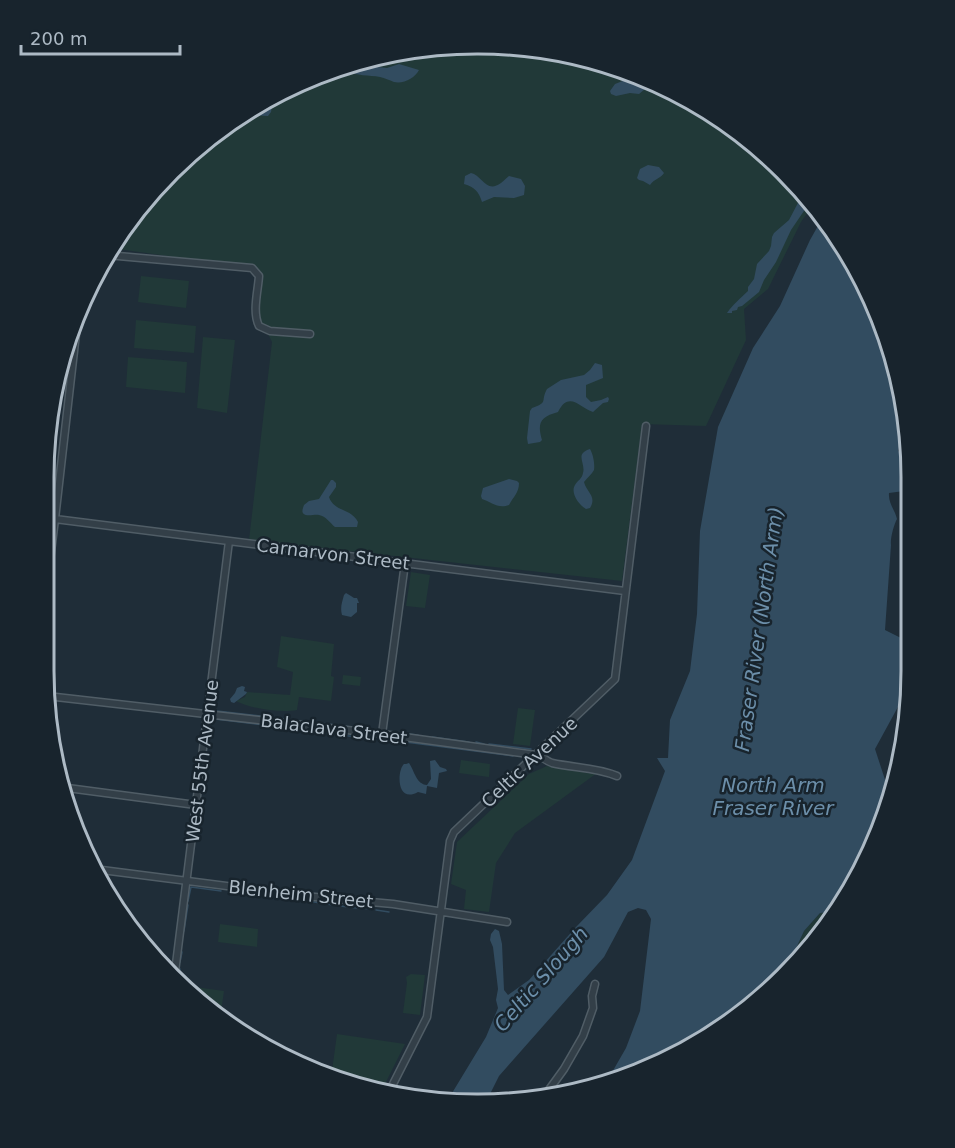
<svg xmlns="http://www.w3.org/2000/svg" width="955" height="1148" font-family="'DejaVu Sans',sans-serif">
	<rect width="100%" height="100%" fill="#1f2d38"/>
	<!-- green -->
	<path fill="#213938" d="M477 44 579 57 643 76 718 116 784 170 813 205 801 222 768 289 744 309 746 340 706 426 642 424 622 581 249 540 272 342 266 330 256 320 259 276 252 268 111 248 117 236 171 170 237 116 311 77 392 52Z
		M141 276 189 281 186 308 138 302Z
		M136 320 196 326 194 353 134 348Z
		M203 337 235 340 227 413 197 408Z
		M128 357 187 362 185 393 126 387Z
		M411 572 430 575 425 608 406 606Z
		M281 636 334 644 331 676 334 677 331 701 299 697 297 710C281 713 251 709 236 701L245 697 247 692 290 695 293 672 277 667Z
		M343 675 361 677 360 686 342 684Z
		M518 708 535 710 530 746 513 744Z
		M461 760 490 764 489 777 459 773Z
		M547 766 597 773 515 833 496 863 489 912 464 909 466 890 451 884 457 842 529 774Z
		M836 911 804 957 787 971 792 957 804 931 820 913Z
		M220 924 258 929 257 947 218 942Z
		M411 974 425 975 420 1015 403 1013 407 983 406 977Z
		M188 986 224 991 221 1012 211 1010 188 991Z
		M337 1034 405 1044 382 1090 338 1082 331 1078Z"/>
	<!-- water -->
	<path fill="#324c60" d="M357 63 369 66 387 68 399 64 419 70C415 78 404 84 394 82 389 80 385 78 380 77 369 75 357 76 346 71V66Z
		M625 80 635 81 642 84 645 89 639 94 630 93 616 96 611 94 610 91 615 84Z
		M274 97 271 112 268 116 252 115 247 111Z
		M648 165 659 167 664 173C661 178 654 179 650 185L643 181 639 180 637 178 640 169Z
		M471 173C482 175 486 194 501 183 504 181 506 178 509 176L521 179 525 186 524 195 514 198 494 197 482 202C479 192 475 187 464 184L465 176Z
		M805 195 810 202 791 230 776 262 764 280 759 292 742 306 738 307 737 310 732 311V313H727C733 304 740 299 748 291V287L754 279 757 264 769 251 771 246 772 237 774 233 789 220 799 201Z
		M823 217 838 236 878 311 903 393 906 417 898 451 909 457 911 477V508L910 507V492L904 491 889 493C888 503 895 510 897 519 894 524 890 539 891 545L885 630 911 643V686L899 705 875 749 891 798 889 810 854 887 836 911 820 913 804 931 792 957 787 971 719 1031 644 1071 607 1081 626 1048 640 1011 651 919 646 910 638 908 628 912 604 957 499 1076 486 1102 446 1103 486 1037 498 1008 496 1000 498 989 496 972 493 947 490 940 491 934 495 929 499 931 502 944 504 990 508 995 529 980 576 927 607 895 632 860 665 771 657 758H668L670 720 690 671 697 614 700 531 718 427 753 348 780 306 810 240Z
		M595 363 602 365 603 378 586 385V397L591 402 601 400 608 397 609 399 608 402 603 403 593 412C580 408 569 390 558 412 540 417 537 423 542 440L540 442 528 444 527 438 530 411 532 408C549 402 540 402 547 389L561 380 584 375 590 370Z
		M590 449C593 454 595 464 594 470 592 474 587 478 584 482 587 493 597 496 590 508L586 509C579 505 570 493 575 485 578 480 582 479 583 473 586 463 574 454 590 449Z
		M509 479 517 481 519 483C519 493 513 497 509 505 498 509 491 502 482 499L481 496 483 488Z
		M331 480H333L336 483V487L329 497C334 512 351 508 358 522L357 527H335C330 523 326 516 319 515 315 514 307 517 304 514 301 512 303 508 304 505L309 501 319 499Z
		M346 593 351 596 354 598H357L359 603H357V612L351 617 342 615C340 608 342 602 344 595Z
		M242 686 245 687 244 691 247 692 246 694 234 703 231 702 230 699 235 693 237 688Z
		M435 760 440 767 446 769 447 771 439 773 437 788 427 786 426 794 418 792C396 804 397 770 404 764 405 764 407 764 409 763 415 772 416 784 427 785L431 779 430 761Z"/>
	<g fill="none" stroke-linecap="round" stroke-linejoin="round">
		<!-- stream -->
		<path stroke="#324c60" stroke-width="1.5" d="M217 711 295 720
			M215 719 329 733
			M299 721 313 723
			M320 723 375 730
			M387 732 418 735
			M341 735 365 738
			M432 737 469 742
			M382 739 513 756
			M476 742 484 744
			M489 744 531 749
			M228 892 255 895
			M259 895 275 897
			M280 898 300 900
			M188 901 191 887 221 891
			M308 901 333 905
			M340 906 357 908
			M362 908 370 909
			M376 910 389 912
			M184 931 188 905
			M180 962 182 952
			M178 982 180 969"/>
		<!-- street casing -->
		<g stroke="#505d66" stroke-width="9">
			<path id="street" d="M107 255 252 268 259 276C258 291 252 312 259 326L270 331 310 334
				M44 512 51 513 55 519 625 591
				M44 609 55 519 79 307
				M47 696 382 734 536 755C543 756 545 761 552 763 574 768 596 767 617 776
				M382 734 405 563
				M60 787 196 805
				M94 869 304 896 393 904 507 922
				M174 980 229 541
				M389 1092 427 1017 450 841 454 832 615 679 646 426
				M543 1098 564 1069 583 1036 593 1008 592 996 595 984"/>
		</g>
		<!-- street -->
		<use href="#street" stroke="#333f48" stroke-width="6"/>
	</g>
	<g text-anchor="middle" dominant-baseline="central" stroke-width="5" stroke-linejoin="round" paint-order="stroke">
		<!-- street labels -->
		<g font-size="18" fill="#adbac5" stroke="#18242d">
			<text transform="translate(333 554) rotate(7)">Carnarvon Street</text>
			<text transform="translate(334 729) rotate(7)">Balaclava Street</text>
			<text transform="translate(202 761) rotate(-83)">West 55th Avenue</text>
			<text transform="translate(529 762) rotate(-43)">Celtic Avenue</text>
			<text transform="translate(301 894) rotate(6)">Blenheim Street</text>
		</g>
		<!-- water labels -->
		<g font-size="20" font-style="italic" fill="#6c8faa" stroke="#18242d">
			<text transform="translate(759 629) rotate(-82)">Fraser River (North Arm)</text>
			<text x="773" y="785">North Arm<tspan x="773" dy="23">Fraser River</tspan></text>
			<text transform="translate(541 979) rotate(-49)">Celtic Slough</text>
		</g>
	</g>
	<!-- crop -->
	<path d="M0 0H955V1148H0ZM477 54H478A423 423 0 0 1 901 477V671A423 423 0 0 1 478 1094H477A423 423 0 0 1 54 671V477A423 423 0 0 1 477 54Z" fill="#18242d" fill-rule="evenodd"/>
	<path fill="none" stroke="#adbac5" stroke-width="3" d="M477 54H478A423 423 0 0 1 901 477V671A423 423 0 0 1 478 1094H477A423 423 0 0 1 54 671V477A423 423 0 0 1 477 54Z"/>
	<!-- scale -->
	<path d="M21 45v9h159v-9" fill="none" stroke="#adbac5" stroke-width="3"/>
	<text x="30" y="45" font-size="18" fill="#adbac5" stroke="#18242d" stroke-width="4.5" paint-order="stroke">200 m</text>
</svg>
